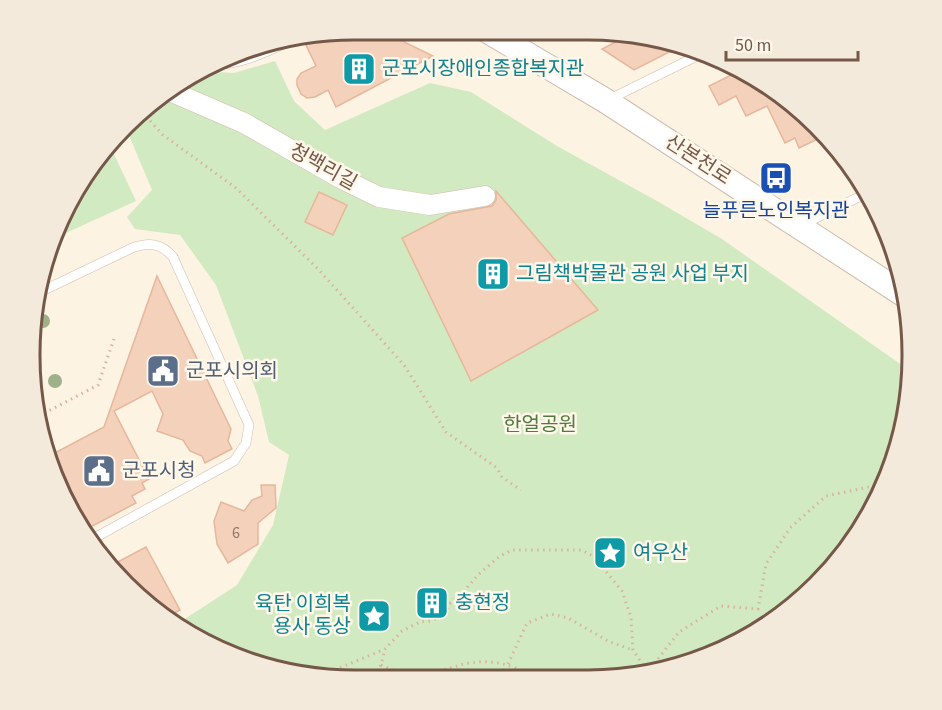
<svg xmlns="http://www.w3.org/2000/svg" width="942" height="710" font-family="'Source Sans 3','Noto Sans KR',sans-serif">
	<rect width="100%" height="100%" fill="#fdf3e3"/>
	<!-- green -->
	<path fill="#d2eac1" d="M275 61 294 101 325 130 430 83 471 92 557 146 657 201 722 239 906 368V418L857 535 768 625 711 655 629 677H313L234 651 232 647 228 649 192 636 177 624 237 585 273 525 289 455 269 442 258 396 216 285 180 235 135 229 127 217 152 190 125 126 192 74 200 71 234 73Z
		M108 149 113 152 136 201 55 238 64 211Z"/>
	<!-- building -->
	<path fill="#f3d1ba" stroke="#e6b79a" stroke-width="1.5" d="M355 30H392L396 38 433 56 336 107 328 90 315 97 307 98 301 94 297 85V79L301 73 316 66 304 41V37L325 34 328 42 348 31Z
		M631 34 671 41 681 46 634 70 602 49Z
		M735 73 785 97 822 137 799 148 795 138 785 143 767 106 746 116 736 96 719 105 709 86Z
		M496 191 598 310 471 381 402 238 449 214 492 206 496 200Z
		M319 192 347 205 333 235 305 222Z
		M157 276 231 429 228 441 232 449 205 463 202 456 190 451 183 440 157 431 163 414 152 391 114 411 149 479 142 483 145 489 132 496 136 503 83 531 47 457 104 427Z
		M261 485H275L276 508 258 523V544L228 563 217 544 214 521 221 502 244 511 252 500 262 496Z
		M146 547 180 610 167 617 125 585 110 566Z
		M418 604a14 14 0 1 1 28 0a14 14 0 1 1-28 0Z"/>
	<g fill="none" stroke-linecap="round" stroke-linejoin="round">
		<!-- service casing -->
		<g stroke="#d0bcac" stroke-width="10">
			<path id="service" d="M215 64C244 65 271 49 298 38
				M608 100 699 55
				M802 225 865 194
				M36 294 132 248C149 242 161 243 173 257L249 425 246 443 234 461 89 541"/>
		</g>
		<!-- minor casing -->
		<g stroke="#d0bcac" stroke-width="21">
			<path id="minor" d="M170 91 244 123 342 179 379 197 430 205 485 196"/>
		</g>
		<!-- tertiary casing -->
		<g stroke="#d0bcac" stroke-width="26">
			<path id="tertiary" d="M486 30 606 101 906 296"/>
		</g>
		<!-- path -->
		<path stroke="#d8b49d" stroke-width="3" stroke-dasharray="1.5 4.5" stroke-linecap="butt" d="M142 112 163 135 236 188 319 270 404 365 446 432 497 468 502 477 521 490
			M36 389 37 406
			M39 416 98 385 114 339
			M508 664 527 623 551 614 568 618 610 642 633 650
			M381 665C391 669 404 676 416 676 430 676 444 669 457 666 482 658 510 661 531 677
			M647 673 679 632 721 606 758 609 766 564 790 528 826 496 874 486 879 483
			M318 677 385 649 402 631 420 622 430 621 442 617 447 611 449 604 463 592 479 574 500 556 512 550H581L593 556 622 591 631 617 633 650 648 672
			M374 677 381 665 385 649"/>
		<!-- service -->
		<use href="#service" stroke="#fff" stroke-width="9"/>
		<!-- minor -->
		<use href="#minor" stroke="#fff" stroke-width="20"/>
		<!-- tertiary -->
		<use href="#tertiary" stroke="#fff" stroke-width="24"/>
	</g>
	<!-- trees -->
	<g fill="#9eb189">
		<circle cx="43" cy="321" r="7"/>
		<circle cx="55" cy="381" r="7"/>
	</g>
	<!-- icons -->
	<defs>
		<g id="building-square" transform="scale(1.725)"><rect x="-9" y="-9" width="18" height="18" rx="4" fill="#0f9aa8" stroke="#fff7e9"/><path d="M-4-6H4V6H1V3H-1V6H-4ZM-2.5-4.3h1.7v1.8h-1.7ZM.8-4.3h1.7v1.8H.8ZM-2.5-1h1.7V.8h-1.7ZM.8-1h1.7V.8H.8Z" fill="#fff"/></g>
		<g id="bus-square" transform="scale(1.725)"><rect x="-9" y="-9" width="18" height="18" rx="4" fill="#1a4fb4" stroke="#fff7e9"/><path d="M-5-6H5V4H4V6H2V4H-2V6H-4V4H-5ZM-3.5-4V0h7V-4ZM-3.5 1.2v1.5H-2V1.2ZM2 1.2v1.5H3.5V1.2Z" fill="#fff"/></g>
		<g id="civic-square" transform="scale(1.725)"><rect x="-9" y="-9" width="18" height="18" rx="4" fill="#5c6f8a" stroke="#fff7e9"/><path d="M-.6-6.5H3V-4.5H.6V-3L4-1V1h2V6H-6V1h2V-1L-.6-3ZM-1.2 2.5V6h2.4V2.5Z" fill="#fff"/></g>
		<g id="sight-square" transform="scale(1.725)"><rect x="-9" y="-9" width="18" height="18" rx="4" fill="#0f9aa8" stroke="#fff7e9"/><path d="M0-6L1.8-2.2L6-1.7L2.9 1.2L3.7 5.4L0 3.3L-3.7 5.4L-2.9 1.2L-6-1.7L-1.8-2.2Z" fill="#fff"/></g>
	</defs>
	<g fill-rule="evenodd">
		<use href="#building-square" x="359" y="69"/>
		<use href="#bus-square" x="776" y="178"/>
		<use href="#building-square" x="493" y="274"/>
		<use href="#civic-square" x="163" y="371"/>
		<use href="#civic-square" x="99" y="471"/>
		<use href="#sight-square" x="610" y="553"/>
		<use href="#building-square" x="432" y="603"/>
		<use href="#sight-square" x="374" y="616"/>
	</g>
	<g text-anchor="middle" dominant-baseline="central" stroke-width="5" stroke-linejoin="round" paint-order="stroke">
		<!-- number labels -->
		<g font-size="16" fill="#947664">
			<text x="236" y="533">6</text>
		</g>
		<!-- culture labels -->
		<g font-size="20" fill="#0d838f" stroke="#fff7e9" text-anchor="start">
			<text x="382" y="69">군포시장애인종합복지관</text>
			<text x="516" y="274">그림책박물관 공원 사업 부지</text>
			<text x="633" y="553">여우산</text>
			<text x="455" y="603">충현정</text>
			<text x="351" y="604" text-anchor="end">육탄 이희복<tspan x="351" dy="23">용사 동상</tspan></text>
		</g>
		<!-- street labels -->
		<g font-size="20" fill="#755848" stroke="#fff7e9">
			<text transform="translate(698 160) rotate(33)">산본천로</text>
			<text transform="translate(323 167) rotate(29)">청백리길</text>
		</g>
		<!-- transit labels -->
		<g font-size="20" fill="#164399" stroke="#fff7e9">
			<text x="776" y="211">늘푸른노인복지관</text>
		</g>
		<!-- service labels -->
		<g font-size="20" fill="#4e5e75" stroke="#fff7e9" text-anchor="start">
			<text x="186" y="371">군포시의회</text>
			<text x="122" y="471">군포시청</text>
		</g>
		<!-- park labels -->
		<g font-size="20" fill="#517b40" stroke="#fff7e9">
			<text x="540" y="425">한얼공원</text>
		</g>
	</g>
	<!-- crop -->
	<path d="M0 0H942V710H0ZM354 40H588A314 314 0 0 1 902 354V356A314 314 0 0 1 588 670H354A314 314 0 0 1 40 356V354A314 314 0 0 1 354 40Z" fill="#f4eadc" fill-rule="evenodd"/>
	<path fill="none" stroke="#755848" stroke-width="3" d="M354 40H588A314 314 0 0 1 902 354V356A314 314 0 0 1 588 670H354A314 314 0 0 1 40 356V354A314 314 0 0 1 354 40Z"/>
	<!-- scale -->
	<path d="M726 51v9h132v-9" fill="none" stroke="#755848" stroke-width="3"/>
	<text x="735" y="51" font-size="18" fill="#755848" stroke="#fff7e9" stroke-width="4.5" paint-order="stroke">50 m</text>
</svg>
